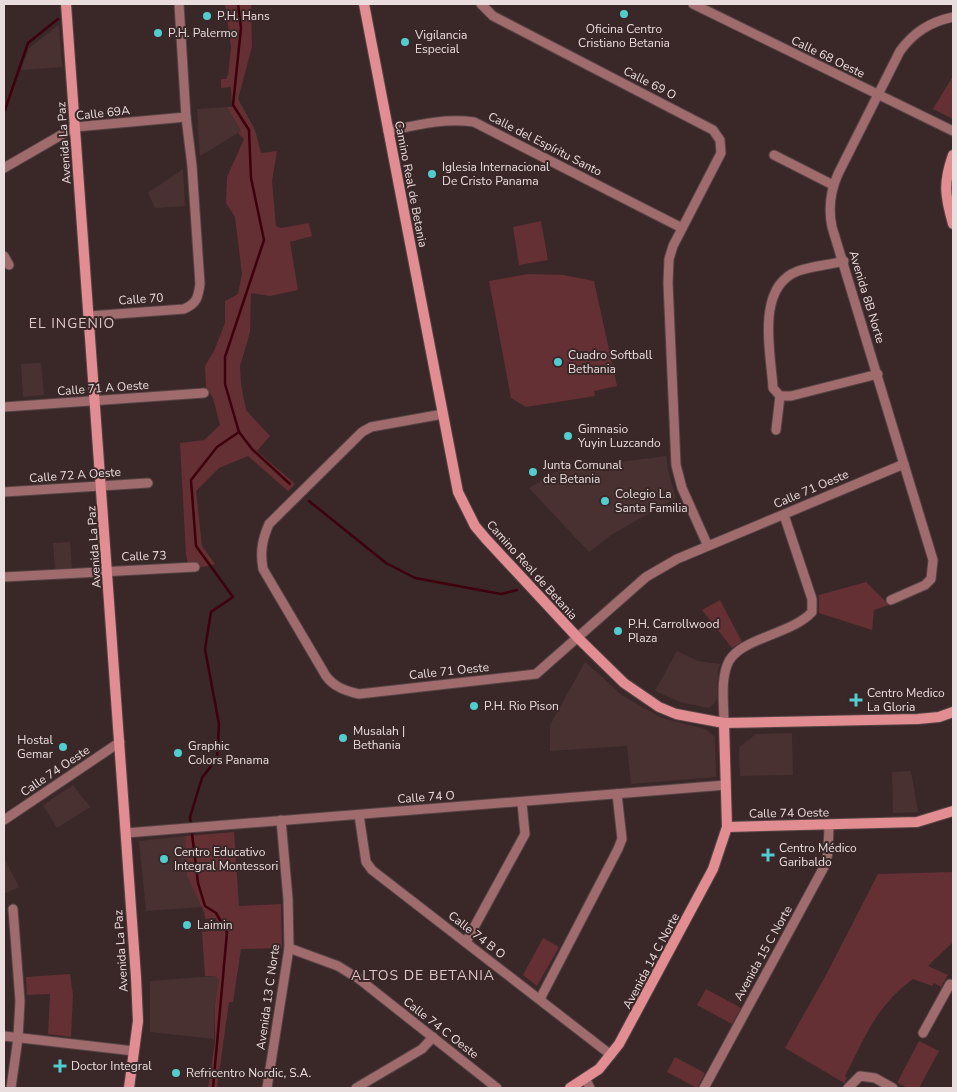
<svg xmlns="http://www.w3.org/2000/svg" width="957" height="1092" font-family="'Nunito Sans',sans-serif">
<rect width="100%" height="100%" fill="#3a2728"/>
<g fill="#493132">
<path d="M 59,25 L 62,67 L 21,70 L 29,48 Z"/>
<path d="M 227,107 L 241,131 L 200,156 L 197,109 Z"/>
<path d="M 183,169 L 185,206 L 155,208 L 148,193 Z"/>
<path d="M 41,363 L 44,395 L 23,397 L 21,364 Z"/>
<path d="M 666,456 L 669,474 L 676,498 L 611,535 L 589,552 L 529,488 L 553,473 L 566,469 Z"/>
<path d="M 70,542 L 72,568 L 55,569 L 53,543 Z"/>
<path d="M 677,651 L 698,661 L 720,664 L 718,670 L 717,698 L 715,703 L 709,708 L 680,702 L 655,691 Z"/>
<path d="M 585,662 L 623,696 L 662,718 L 705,729 L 715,737 L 716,777 L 631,784 L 627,746 L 550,751 L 550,725 Z"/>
<path d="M 792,733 L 793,775 L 740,776 L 739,747 L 756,734 Z"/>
<path d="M 911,771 L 918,812 L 893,813 L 892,772 Z"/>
<path d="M 73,785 L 90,807 L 57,828 L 43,805 Z"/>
<path d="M 185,836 L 187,876 L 202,907 L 146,911 L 139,841 Z"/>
<path d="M 4,858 L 19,887 L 4,894 Z"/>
<path d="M 215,976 L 219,980 L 215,1004 L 214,1039 L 150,1032 L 150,981 Z"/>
</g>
<g fill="#643034">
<path d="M 225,4 L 251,4 L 252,47 L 238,99 L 255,130 L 261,153 L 277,151 L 272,181 L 276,226 L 281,228 L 309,223 L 312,236 L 290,242 L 298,290 L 270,296 L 251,293 L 250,332 L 240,366 L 241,384 L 246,410 L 270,436 L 257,451 L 295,484 L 288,491 L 248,456 L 219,468 L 196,491 L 202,546 L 215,564 L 204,567 L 188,565 L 186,555 L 180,443 L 204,440 L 220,425 L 213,398 L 206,387 L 205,366 L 214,351 L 225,323 L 225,301 L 238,294 L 242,274 L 235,217 L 226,203 L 227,177 L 244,139 L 238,133 L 241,131 L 227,107 L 232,107 L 231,87 L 221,88 L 221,79 L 226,79 L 228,75 L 231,47 Z"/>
<path d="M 953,76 L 953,119 L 933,109 Z"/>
<path d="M 541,221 L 548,260 L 519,265 L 513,227 Z"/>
<path d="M 528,274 L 564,275 L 594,281 L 617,386 L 594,391 L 595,396 L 526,407 L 511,398 L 489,281 Z"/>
<path d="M 866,582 L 889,605 L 874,610 L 872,630 L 819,613 L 819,595 Z"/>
<path d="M 720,600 L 742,642 L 732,648 L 702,610 Z"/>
<path d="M 234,832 L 239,906 L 281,904 L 282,948 L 241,949 L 233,1002 L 229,1002 L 217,1088 L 208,1088 L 215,1042 L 215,1004 L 219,980 L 215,976 L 205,976 L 202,932 L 217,930 L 216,918 L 205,919 L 204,912 L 187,876 L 185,836 Z"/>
<path d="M 953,872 L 953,942 L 928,966 L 948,975 L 941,987 L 934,983 L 932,986 L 913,979 C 876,1006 865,1037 845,1076 L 847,1078 L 844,1083 L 785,1048 L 826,975 L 878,874 Z"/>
<path d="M 543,938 L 559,947 L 537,986 L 523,975 Z"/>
<path d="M 70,974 L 73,995 L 71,1037 L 48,1034 L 50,994 L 27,995 L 26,977 Z"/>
<path d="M 706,989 L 741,1008 L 732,1024 L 697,1005 Z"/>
<path d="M 919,1041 L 939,1051 L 919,1088 L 908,1088 L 897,1083 Z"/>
<path d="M 675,1057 L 705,1073 L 697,1088 L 667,1072 Z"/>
</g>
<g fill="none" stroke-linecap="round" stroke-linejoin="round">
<g stroke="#3d000c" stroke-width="2.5">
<path d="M 5,110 L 28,43 L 58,19"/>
<path d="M 239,432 L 252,449 L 290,484"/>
<path d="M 309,501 L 386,563 L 415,578 L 501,594 L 517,590"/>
<path d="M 213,1088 L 227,932 L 216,913 L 205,906 L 198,883 L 190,817 L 202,778 L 217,758 L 219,724 L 205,649 L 211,612 L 233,597 L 196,546 L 191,480 L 217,447 L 239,432 L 225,384 L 225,357 L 264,240 L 251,178 L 249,130 L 233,105 L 241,28 L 238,4"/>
</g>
<defs>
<g id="street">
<path d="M 481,4 L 493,16 L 713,130 L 720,140 L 721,153 L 673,246 L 669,259 L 668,283 L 676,465 L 682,488 L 707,544"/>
<path d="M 693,4 L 953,131"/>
<path d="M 388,131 C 417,125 444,118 474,122 L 682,228"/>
<path d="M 774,155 L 833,185"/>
<path d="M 4,168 L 75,127 L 186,117"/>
<path d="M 4,256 L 9,265"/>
<path d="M 89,316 L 184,309 C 197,303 198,298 200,284 L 192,166 L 186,117 L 179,4"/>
<path d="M 780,396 L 773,388 C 771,353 755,287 798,271 C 812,266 829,265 844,261"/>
<path d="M 780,396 L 791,396 L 878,374"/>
<path d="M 4,407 L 204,393"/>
<path d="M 443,414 L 371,427 L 362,432 L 269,524 C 262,540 260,552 263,569 L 326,676 C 334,687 346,691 359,694 L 536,674 L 646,577 L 677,559 L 904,464"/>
<path d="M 776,430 L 780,396"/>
<path d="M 4,492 L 148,483"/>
<path d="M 4,577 L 195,567"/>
<path d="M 891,600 L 925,585 L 931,579 L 933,560 L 832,227 C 828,208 830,192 838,174 L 900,51 C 914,32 930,22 953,17"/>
<path d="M 724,723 C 724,704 720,678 729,661 C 742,638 792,634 812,612 L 812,599 L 784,515"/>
<path d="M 359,815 L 366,862 L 372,870 L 611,1055"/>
<path d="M 4,820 L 120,742"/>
<path d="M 126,833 L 726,785"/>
<path d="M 466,942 L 525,834 L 522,803"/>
<path d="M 289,948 L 338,966 L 359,979 L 497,1088"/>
<path d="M 540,999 L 618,849 L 622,839 L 617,794"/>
<path d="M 923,1033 L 950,984 L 953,986"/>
<path d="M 4,1036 L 134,1051"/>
<path d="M 585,1078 L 590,1088"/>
<path d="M 11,1088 L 18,1038 L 20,1001 L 13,909"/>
<path d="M 267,1088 L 289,948 L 288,899 L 281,820"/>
<path d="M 356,1088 L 422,1049 L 433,1037"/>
<path d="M 704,1088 L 824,867 L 828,853 L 829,825"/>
<path d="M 848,1088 L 860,1076 L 875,1078 L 893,1088"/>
</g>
<g id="secondary">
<path d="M 66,4 L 136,977 L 138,1021 L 129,1088"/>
<path d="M 364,4 L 458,492 L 475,526 L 486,539 L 578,638 L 624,683 L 659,707 L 676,714 L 724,723 L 918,719 L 939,717 L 953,712"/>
<path d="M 953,155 C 943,183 945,196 953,224"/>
<path d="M 727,827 L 917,822 L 953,811"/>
<path d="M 570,1088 L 599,1069 L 619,1044 L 713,869 L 727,827 L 724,723"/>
</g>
</defs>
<use href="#street" stroke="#564445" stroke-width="11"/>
<use href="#secondary" stroke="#564445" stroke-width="12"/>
<use href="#street" stroke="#a06b6d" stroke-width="9"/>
<use href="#secondary" stroke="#e18d91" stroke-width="10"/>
</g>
<g fill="#52cdcf" stroke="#3a2728" stroke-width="2">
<circle cx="624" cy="14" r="5"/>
<circle cx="207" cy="16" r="5"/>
<circle cx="158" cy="33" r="5"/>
<circle cx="405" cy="42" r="5"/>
<circle cx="432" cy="174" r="5"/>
<circle cx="558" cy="362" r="5"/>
<circle cx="568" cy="436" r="5"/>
<circle cx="533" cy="472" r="5"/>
<circle cx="605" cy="501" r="5"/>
<circle cx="618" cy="631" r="5"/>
<path d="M853.5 692.5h5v5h5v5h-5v5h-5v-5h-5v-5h5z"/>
<circle cx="474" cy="706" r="5"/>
<circle cx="343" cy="738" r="5"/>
<circle cx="63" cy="747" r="5"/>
<circle cx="178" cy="753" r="5"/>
<path d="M765.5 847.5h5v5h5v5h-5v5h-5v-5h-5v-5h5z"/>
<circle cx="164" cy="859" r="5"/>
<circle cx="187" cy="925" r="5"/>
<path d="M57.5 1058.5h5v5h5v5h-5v5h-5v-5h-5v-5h5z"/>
<circle cx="176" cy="1073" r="5"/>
</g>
<g text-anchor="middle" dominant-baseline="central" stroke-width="4" stroke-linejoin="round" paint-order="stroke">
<g font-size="12" fill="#e9dddd" stroke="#3a2728" text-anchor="start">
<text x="217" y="16">P.H. Hans</text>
<text x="624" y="29" text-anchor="middle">Oficina Centro<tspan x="624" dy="14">Cristiano Betania</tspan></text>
<text x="168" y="33">P.H. Palermo</text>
<text x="415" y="35">Vigilancia<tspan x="415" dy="14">Especial</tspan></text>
<text x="442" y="167">Iglesia Internacional<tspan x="442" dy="14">De Cristo Panama</tspan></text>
<text x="568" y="355">Cuadro Softball<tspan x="568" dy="14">Bethania</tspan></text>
<text x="578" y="429">Gimnasio<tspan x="578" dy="14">Yuyin Luzcando</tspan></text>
<text x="543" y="465">Junta Comunal<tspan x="543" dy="14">de Betania</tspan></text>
<text x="615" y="494">Colegio La<tspan x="615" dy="14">Santa Familia</tspan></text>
<text x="628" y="624">P.H. Carrollwood<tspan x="628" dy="14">Plaza</tspan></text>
<text x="867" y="693">Centro Medico<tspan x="867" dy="14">La Gloria</tspan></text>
<text x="484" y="706">P.H. Rio Pison</text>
<text x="353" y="731">Musalah |<tspan x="353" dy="14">Bethania</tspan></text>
<text x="53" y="740" text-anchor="end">Hostal<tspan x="53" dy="14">Gemar</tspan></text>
<text x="188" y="746">Graphic<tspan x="188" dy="14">Colors Panama</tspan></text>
<text x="779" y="848">Centro Médico<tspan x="779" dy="14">Garibaldo</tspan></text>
<text x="174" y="852">Centro Educativo<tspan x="174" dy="14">Integral Montessori</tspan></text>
<text x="197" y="925">Laimin</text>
<text x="71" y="1066">Doctor Integral</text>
<text x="186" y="1073">Refricentro Nordic, S.A.</text>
</g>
<g font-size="12" fill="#e9dddd" stroke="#3a2728">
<text transform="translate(828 57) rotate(26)">Calle 68 Oeste</text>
<text transform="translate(650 83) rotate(27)">Calle 69 O</text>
<text transform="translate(103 113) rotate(-6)">Calle 69A</text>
<text transform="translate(64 143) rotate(-94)">Avenida La Paz</text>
<text transform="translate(545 144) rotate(27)">Calle del Espíritu Santo</text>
<text transform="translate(411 184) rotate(79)">Camino Real de Betania</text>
<text transform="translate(867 297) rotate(73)">Avenida 8B Norte</text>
<text transform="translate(141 299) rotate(-4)">Calle 70</text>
<text transform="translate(103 388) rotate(-4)">Calle 71 A Oeste</text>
<text transform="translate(75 475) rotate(-4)">Calle 72 A Oeste</text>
<text transform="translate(811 489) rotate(-23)">Calle 71 Oeste</text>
<text transform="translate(94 547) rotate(-94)">Avenida La Paz</text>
<text transform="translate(144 556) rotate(-2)">Calle 73</text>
<text transform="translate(532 570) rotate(48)">Camino Real de Betania</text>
<text transform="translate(449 671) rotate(-6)">Calle 71 Oeste</text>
<text transform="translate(55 771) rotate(-34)">Calle 74 Oeste</text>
<text transform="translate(426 797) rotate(-4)">Calle 74 O</text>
<text transform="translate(789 813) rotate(-1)">Calle 74 Oeste</text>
<text transform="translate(477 935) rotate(38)">Calle 74 B O</text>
<text transform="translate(121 951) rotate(-94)">Avenida La Paz</text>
<text transform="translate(763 953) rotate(-61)">Avenida 15 C Norte</text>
<text transform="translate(651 961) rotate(-62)">Avenida 14 C Norte</text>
<text transform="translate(268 997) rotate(-82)">Avenida 13 C Norte</text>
<text transform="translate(441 1028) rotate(38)">Calle 74 C Oeste</text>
</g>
<g font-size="14" letter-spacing="1" fill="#dfc6c7" stroke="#3a2728">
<text x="72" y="323">EL INGENIO</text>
<text x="423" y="975">ALTOS DE BETANIA</text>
</g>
</g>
<rect width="957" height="1092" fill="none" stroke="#e9dddd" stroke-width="10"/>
</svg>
